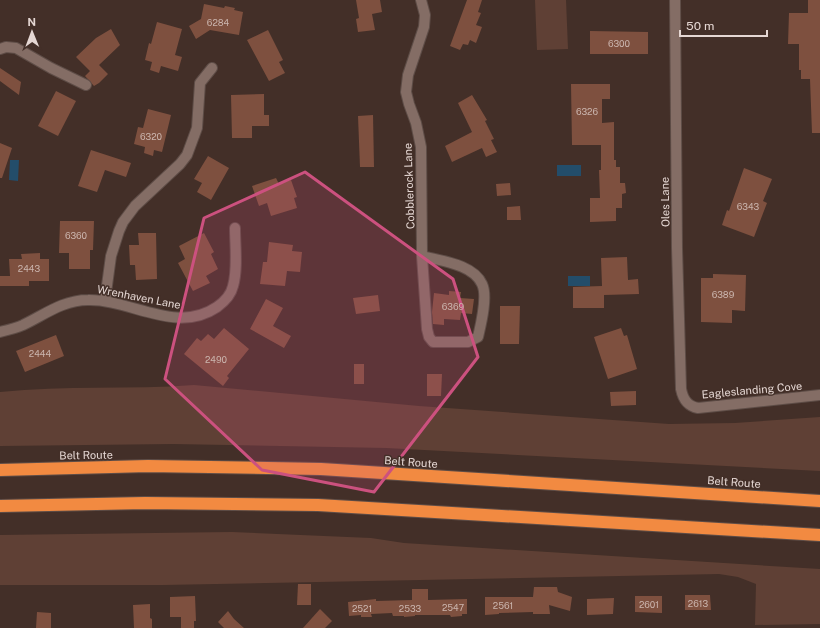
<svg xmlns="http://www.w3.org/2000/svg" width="820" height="628" font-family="'Public Sans',sans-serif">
<rect width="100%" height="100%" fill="#432f28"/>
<g fill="#5f4035">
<path d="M 535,0 L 566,0 L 568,49 L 537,50 Z"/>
<path d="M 194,385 L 419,406 L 669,424 L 735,423 L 820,417 L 820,471 L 386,448 L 173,444 L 0,446 L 0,392 C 65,385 130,390 194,385 Z"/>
<path d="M 232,532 L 371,538 L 404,543 L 820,569 L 820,624 L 755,625 L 756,584 L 738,577 L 719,574 L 163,585 L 0,585 L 0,535 Z"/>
</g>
<g fill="#234d6a">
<path d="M 10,160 L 19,160 L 18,181 L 9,180 Z"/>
<rect x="557" y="165" width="24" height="11"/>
<rect x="568" y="276" width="22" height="10"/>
</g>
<g fill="#7e503f">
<path d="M 356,0 L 380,0 L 382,12 L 372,14 L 375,30 L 358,32 L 356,19 L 359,18 Z"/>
<path d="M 467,0 L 482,0 L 478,12 L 481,13 L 476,25 L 482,27 L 476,43 L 470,40 L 468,45 L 463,44 L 460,50 L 450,46 Z"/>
<path d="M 808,0 L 820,0 L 820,133 L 812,133 L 810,79 L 801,79 L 801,70 L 799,70 L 799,44 L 788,44 L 789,13 L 808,13 Z"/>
<path d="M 204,4 L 224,8 L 225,6 L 235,8 L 234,10 L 243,12 L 239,35 L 210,30 L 196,39 L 189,26 L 201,19 Z"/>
<path d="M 157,22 L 182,29 L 175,55 L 182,57 L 178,71 L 161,66 L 159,73 L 150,70 L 152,62 L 145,60 L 149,43 L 151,44 Z"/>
<path d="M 111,29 L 120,45 L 99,65 L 108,74 L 99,83 L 94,86 L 85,76 L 90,71 L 76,57 L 96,38 Z"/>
<path d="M 268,30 L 283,60 L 279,62 L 285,73 L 269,81 L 247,40 Z"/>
<path d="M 590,31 L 648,32 L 648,54 L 590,54 Z"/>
<path d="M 0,68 L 21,82 L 19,95 L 0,81 Z"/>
<path d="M 571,84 L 610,84 L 610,99 L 602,99 L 602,123 L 614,122 L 614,160 L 616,160 L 616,167 L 620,167 L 620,183 L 625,183 L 626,193 L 622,194 L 622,208 L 616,208 L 616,221 L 590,222 L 590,198 L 600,198 L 599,170 L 601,170 L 601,145 L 572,145 Z"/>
<path d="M 56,91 L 76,101 L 58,136 L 38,126 Z"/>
<path d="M 264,94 L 264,115 L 269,115 L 269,126 L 252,126 L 252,138 L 232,138 L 231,95 Z"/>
<path d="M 472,95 L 487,120 L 485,121 L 494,139 L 491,140 L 497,152 L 486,157 L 482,148 L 452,162 L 445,146 L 472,132 L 458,103 Z"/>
<path d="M 148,109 L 171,115 L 162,152 L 154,150 L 153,156 L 144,153 L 145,147 L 134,144 L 138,127 L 143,128 Z"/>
<path d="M 373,115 L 374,167 L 360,167 L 358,116 Z"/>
<path d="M 0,143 L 12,148 L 2,178 L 0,178 Z"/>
<path d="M 91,150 L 131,163 L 126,177 L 105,170 L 97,192 L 78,186 Z"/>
<path d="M 208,156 L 229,168 L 211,200 L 197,192 L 202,183 L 194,179 Z"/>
<path d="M 744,168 L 772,179 L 763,201 L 767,203 L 754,237 L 722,225 L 727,210 L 729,211 Z"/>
<path d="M 276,178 L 279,184 L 291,180 L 297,197 L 294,198 L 297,208 L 271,216 L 267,203 L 259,206 L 252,186 Z"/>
<path d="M 510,183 L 511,195 L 497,196 L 496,184 Z"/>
<path d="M 520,206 L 521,220 L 507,220 L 507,207 Z"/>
<path d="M 60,221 L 94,221 L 93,250 L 90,250 L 90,269 L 69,269 L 69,253 L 59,253 Z"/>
<path d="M 138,233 L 156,233 L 157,279 L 136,280 L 135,265 L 130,265 L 129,245 L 139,245 Z"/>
<path d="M 204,233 L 214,252 L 211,254 L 218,269 L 206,276 L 210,283 L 193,291 L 178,263 L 185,259 L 179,246 Z"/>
<path d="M 269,242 L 293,245 L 292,251 L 302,252 L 300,272 L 287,271 L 285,286 L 260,284 L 263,262 L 267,262 Z"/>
<path d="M 40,253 L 40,259 L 49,259 L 49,281 L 29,281 L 29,286 L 0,286 L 0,276 L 10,276 L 9,259 L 22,259 L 21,254 Z"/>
<path d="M 627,257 L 628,280 L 638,279 L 639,294 L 604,295 L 604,308 L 573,308 L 573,287 L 602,286 L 601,258 Z"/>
<path d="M 713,274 L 746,275 L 745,311 L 732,310 L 732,323 L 701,322 L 701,278 L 713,278 Z"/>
<path d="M 449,291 L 461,292 L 460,298 L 474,299 L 472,314 L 461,313 L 460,320 L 444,319 L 444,325 L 433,324 L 432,312 L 434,293 L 449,295 Z"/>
<path d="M 378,295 L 380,311 L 356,314 L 353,298 Z"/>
<path d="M 266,299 L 283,308 L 273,326 L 291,336 L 284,348 L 250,329 Z"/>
<path d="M 500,306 L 520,306 L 519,344 L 500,344 Z"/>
<path d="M 224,328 L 249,349 L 227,376 L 229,378 L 223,386 L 184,354 L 197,338 L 201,341 L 208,334 L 214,339 Z"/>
<path d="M 621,328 L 624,336 L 627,335 L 637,369 L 608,379 L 594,337 Z"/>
<path d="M 56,335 L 64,356 L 25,372 L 16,351 Z"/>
<rect x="354" y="364" width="10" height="20"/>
<path d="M 427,374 L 442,374 L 441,396 L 427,396 Z"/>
<path d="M 636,391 L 636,405 L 611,406 L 610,392 Z"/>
<path d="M 298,584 L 311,584 L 311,605 L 297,605 Z"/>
<path d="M 534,587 L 557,587 L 558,592 L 572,597 L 570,611 L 549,605 L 550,614 L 533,614 L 533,612 L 499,613 L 499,614 L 485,615 L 485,597 L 533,597 Z"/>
<path d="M 412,589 L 428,589 L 428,600 L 467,599 L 467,614 L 462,614 L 462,616 L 451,617 L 450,615 L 415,615 L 415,616 L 404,617 L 404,616 L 393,616 L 392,613 L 371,614 L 372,617 L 361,617 L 361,615 L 349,616 L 348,602 L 376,599 L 376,601 L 412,600 Z"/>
<path d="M 685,595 L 710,595 L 711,610 L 685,610 Z"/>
<path d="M 195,596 L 196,621 L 194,621 L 194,628 L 181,628 L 181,617 L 170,617 L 170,597 Z"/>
<path d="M 635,596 L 662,596 L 662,613 L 635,612 Z"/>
<path d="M 614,598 L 613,614 L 587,615 L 587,599 Z"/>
<path d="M 150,604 L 150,618 L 152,619 L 152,628 L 134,628 L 133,605 Z"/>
<path d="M 320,609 L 332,621 L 325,628 L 303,628 Z"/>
<path d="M 228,611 L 234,619 L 244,628 L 224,628 L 218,622 Z"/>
<path d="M 37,612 L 51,613 L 51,628 L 36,628 Z"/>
</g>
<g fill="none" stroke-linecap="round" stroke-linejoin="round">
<defs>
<g id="minor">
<path d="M 421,0 L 425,15 L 424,27 L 408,75 L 406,92 L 409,104 L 416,123 L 421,147 L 422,256 L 427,329 L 429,337 L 433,342 L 468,342 L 478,337 C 481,324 488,296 482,284 C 473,264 441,261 422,256"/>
<path d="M 675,0 L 677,248 L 681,389 C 683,399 687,406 698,408 L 820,395"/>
<path d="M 0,49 L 6,47 L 16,48 L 51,68 L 86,85"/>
<path d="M 105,300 L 111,256 L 119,231 L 123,222 L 135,206 L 180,164 L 187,155 L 197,128 L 200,83 L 212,68"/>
<path d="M 0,332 C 8,330 16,328 23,325 C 44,315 63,300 88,300 C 131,299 176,335 217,307 C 224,302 231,295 233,286 C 238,269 235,245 235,228"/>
</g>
<g id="highway">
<path d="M 0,470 L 148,466 L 321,469 L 820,501"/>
<path d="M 0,506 L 145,503 L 318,505 L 820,535"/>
</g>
</defs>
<use href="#minor" stroke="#5e4d47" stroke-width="12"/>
<use href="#highway" stroke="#5e4d47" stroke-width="14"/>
<use href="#minor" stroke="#846d65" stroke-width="10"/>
<use href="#highway" stroke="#f28a41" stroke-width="12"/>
</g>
<path fill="#cc517f" fill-opacity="0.2" stroke="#cc517f" stroke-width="3" stroke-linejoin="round" d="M 305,172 L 453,279 L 478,357 L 374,492 L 262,470 L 165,379 L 204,218 Z"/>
<g text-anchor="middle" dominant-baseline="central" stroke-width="3" stroke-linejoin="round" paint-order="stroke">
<g font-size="9" fill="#cbb5ae">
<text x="218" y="22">6284</text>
<text x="619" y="43">6300</text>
<text x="587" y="111">6326</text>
<text x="151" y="136">6320</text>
<text x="748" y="206">6343</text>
<text x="76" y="235">6360</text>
<text x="29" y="268">2443</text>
<text x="723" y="294">6389</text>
<text x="453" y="306">6369</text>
<text x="40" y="353">2444</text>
<text x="216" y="359">2490</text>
<text x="698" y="603">2613</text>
<text x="649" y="604">2601</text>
<text x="503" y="605">2561</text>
<text x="453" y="607">2547</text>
<text x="362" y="608">2521</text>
<text x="410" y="608">2533</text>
</g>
<g font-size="11" fill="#e5d7d3" stroke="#432f28">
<text transform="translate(409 186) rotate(-92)">Cobblerock Lane</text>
<text transform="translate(665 202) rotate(-91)">Oles Lane</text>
<text transform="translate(139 297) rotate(11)">Wrenhaven Lane</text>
<text transform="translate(752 390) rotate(-5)">Eagleslanding Cove</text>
<text transform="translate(86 455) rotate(-1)">Belt Route</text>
<text transform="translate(411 462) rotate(4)">Belt Route</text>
<text transform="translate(734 482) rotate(4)">Belt Route</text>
</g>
</g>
<g transform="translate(32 32) rotate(359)" stroke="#432f28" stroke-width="3" paint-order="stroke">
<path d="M0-3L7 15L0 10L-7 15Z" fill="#e5d7d3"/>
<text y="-6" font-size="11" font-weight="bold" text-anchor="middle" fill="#e5d7d3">N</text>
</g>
<path d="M680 30v6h87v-6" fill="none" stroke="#e5d7d3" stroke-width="2"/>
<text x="686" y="30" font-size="12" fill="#e5d7d3" stroke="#432f28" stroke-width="3" paint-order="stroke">50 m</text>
</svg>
